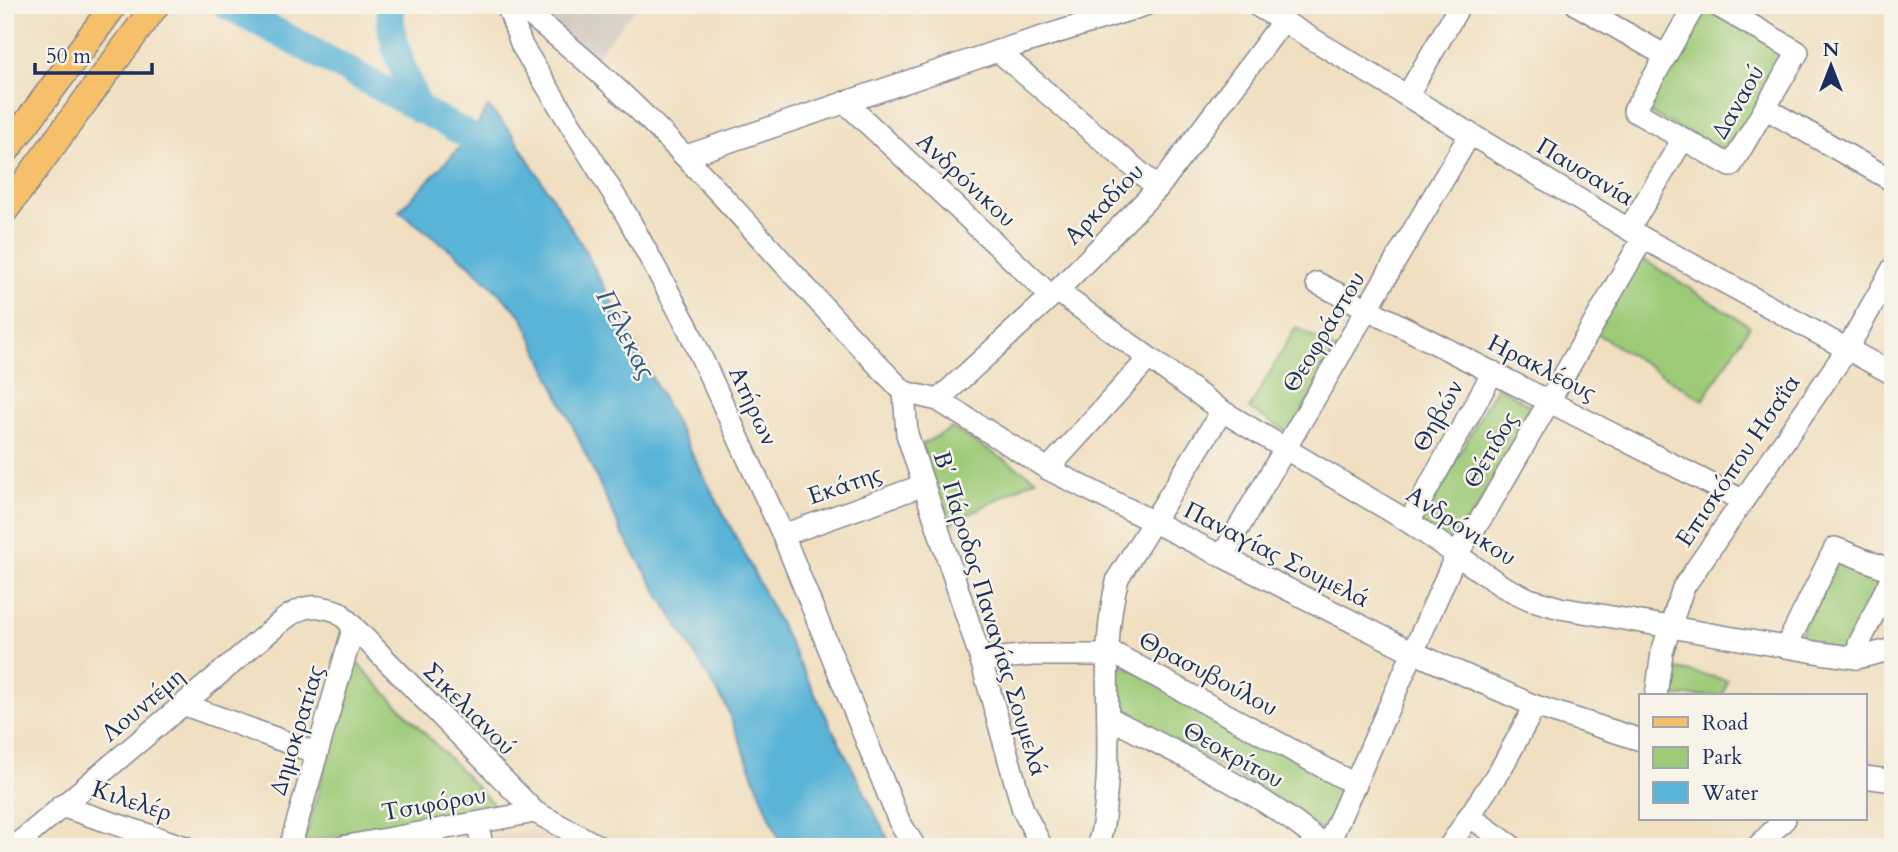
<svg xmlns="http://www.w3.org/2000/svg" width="1898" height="852" font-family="Cardo,serif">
<rect width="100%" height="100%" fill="#f7f3e8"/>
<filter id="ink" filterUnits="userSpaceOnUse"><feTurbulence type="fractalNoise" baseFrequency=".0143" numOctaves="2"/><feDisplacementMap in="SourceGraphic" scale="14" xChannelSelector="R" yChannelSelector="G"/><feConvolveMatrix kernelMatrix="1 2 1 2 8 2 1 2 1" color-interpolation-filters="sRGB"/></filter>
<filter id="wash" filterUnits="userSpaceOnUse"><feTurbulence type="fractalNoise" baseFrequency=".00686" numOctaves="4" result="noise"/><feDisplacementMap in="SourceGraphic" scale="28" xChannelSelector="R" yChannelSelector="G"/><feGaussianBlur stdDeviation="1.57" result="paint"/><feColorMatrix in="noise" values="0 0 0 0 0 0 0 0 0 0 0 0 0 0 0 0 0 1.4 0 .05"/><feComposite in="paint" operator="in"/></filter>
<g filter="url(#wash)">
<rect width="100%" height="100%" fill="#f0dfc0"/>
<path fill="#e6d0b7" d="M 533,830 L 569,847 L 488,847 L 486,838 Z"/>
<path fill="#ccc2b9" d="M 534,5 L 638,5 L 594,59 Z"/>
<g fill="#9dca77" stroke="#5c7c6a" stroke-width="2">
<path d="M 1709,8 L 1785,51 L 1788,60 L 1732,156 L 1644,110 L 1702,11 Z"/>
<path d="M 1641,258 L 1750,326 L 1703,400 L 1594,332 Z"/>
<path d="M 1296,327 L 1337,350 L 1290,433 L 1249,409 Z"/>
<path d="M 1497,386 L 1537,410 L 1455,544 L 1419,526 Z"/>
<path d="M 952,428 L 1036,479 L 946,526 L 921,445 Z"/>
<path d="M 1840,557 L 1888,576 L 1851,654 L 1795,644 Z"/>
<path d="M 1119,661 L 1346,786 L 1326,834 L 1287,804 L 1117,709 Z"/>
<path d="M 354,662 L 358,664 L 497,808 L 304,842 Z"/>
<path d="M 1673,668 L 1727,680 L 1723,696 L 1667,696 Z"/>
</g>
<path fill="#5ab4d7" stroke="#3a729a" stroke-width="2" d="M 488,107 L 511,132 L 582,245 L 739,543 L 892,847 L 782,847 L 726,706 L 622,533 L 522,316 L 469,264 L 399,211 L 469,138 Z"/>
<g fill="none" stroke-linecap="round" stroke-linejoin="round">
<g stroke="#5ab4d7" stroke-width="28">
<path d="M 227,5 L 492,148 L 499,155"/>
<path d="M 390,5 C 389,42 406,76 419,110"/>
</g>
</g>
</g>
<g filter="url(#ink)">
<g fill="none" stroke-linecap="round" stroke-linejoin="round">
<defs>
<g id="minor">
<path d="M 507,5 L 522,46 L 626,214 L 686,324 L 783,535 L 899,821 L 915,847"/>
<path d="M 517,5 C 664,114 776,263 904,392"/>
<path d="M 1256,5 L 1643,238 L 1893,374"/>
<path d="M 1577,5 L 1666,56"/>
<path d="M 1695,5 L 1634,111 L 1731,166 L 1798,52 L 1716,5"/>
<path d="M 998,51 L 1158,188"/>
<path d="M 1407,96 L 1460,5"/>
<path d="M 845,102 L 1051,296"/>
<path d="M 1765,108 L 1893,181"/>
<path d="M 686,156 L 998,51 L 1145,5"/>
<path d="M 1629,229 L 1683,139"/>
<path d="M 1317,283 L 1742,500"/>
<path d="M 1057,291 L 1222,411 L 1409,522 L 1502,586 L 1529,599 L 1560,608 L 1821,653 L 1857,658 L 1893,649"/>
<path d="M 904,392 L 938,400 L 1048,469 L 1415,653 L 1535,706 L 1641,740"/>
<path d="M 904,392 L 907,434 L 981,660 L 1023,810 L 1042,847"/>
<path d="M 938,400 L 1057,291 L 1158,188 L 1283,21"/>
<path d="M 1048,469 L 1149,358"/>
<path d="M 1409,522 L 1493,372"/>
<path d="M 783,535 L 924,485"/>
<path d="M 1222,556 L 1470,134"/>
<path d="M 1786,647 L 1835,548 L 1893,571"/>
<path d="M 1857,658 L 1859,644 L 1893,574"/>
<path d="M 981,660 L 1033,655 L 1117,655 L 1356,785"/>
<path d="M 1656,696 L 1662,652 L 1683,588 L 1846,351 L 1893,268"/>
<path d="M 185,705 L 316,753"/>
<path d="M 1108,717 C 1183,757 1261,791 1326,847"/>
<path d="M 1865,777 L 1893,781"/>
<path d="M 61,806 L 185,847"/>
<path d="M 1469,816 L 1513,847"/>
<path d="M 478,823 L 482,847"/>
<path d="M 14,847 L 282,621 C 302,605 315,603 339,612 L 535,812 L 600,847"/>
<path d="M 290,847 L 353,629"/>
<path d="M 342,847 L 535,812"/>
<path d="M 1097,847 C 1105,826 1105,805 1107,783 C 1111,715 1100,644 1118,578 L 1222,411"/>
<path d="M 1327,847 L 1456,555 L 1486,511 L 1643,238"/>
<path d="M 1449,847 L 1503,765 L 1535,706"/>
<path d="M 1757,847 L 1785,819"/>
</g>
<g id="major">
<path d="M 5,152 L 114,5"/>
<path d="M 5,210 L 156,5"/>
</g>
</defs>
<use href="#minor" stroke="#86878f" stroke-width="24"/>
<use href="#major" stroke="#86878f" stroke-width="29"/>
<use href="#minor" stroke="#fff" stroke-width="21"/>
<use href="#major" stroke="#f6c06b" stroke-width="26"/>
</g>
</g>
<g text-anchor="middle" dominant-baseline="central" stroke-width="5" stroke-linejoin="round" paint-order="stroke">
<g font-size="24" fill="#1b2f5e" stroke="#f7f3e8">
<text transform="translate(1738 102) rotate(-60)">Δαναού</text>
<text transform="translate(1585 172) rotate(31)">Παυσανία</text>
<text transform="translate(966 180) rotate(43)">Ανδρόνικου</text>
<text transform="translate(1104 204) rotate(-46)">Αρκαδίου</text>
<text transform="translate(1324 332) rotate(-59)">Θεοφράστου</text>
<text transform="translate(1542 368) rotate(27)">Ηρακλέους</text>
<text transform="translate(753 406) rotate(65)">Ατήρων</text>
<text transform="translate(1438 416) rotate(-61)">Θηβών</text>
<text transform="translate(1491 450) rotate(-60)">Θέτιδος</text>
<text transform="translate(1738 461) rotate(-56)">Επισκόπου Ησαΐα</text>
<text transform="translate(845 485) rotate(-19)">Εκάτης</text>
<text transform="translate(1461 526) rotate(33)">Ανδρόνικου</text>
<text transform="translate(1277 555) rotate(27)">Παναγίας Σουμελά</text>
<text transform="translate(990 614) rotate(73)">Β΄ Πάροδος Παναγίας Σουμελά</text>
<text transform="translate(1208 674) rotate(28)">Θρασυβούλου</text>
<text transform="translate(143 705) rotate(-40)">Λουντέμη</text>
<text transform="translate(469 709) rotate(45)">Σικελιανού</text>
<text transform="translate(297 730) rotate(-73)">Δημοκρατίας</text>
<text transform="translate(1233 755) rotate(29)">Θεοκρίτου</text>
<text transform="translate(132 801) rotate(18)">Κιλελέρ</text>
<text transform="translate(434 804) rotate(-10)">Τσιφόρου</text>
</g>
<g font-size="26" font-style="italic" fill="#2e5782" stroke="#f7f3e8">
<text transform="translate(626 334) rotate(62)">Πέλεκας</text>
</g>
</g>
<rect width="1898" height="852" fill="none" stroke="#f7f3e8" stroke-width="28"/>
<rect x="1639" y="694" width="228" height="126" fill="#f7f3e8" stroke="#9fa5b1" stroke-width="2"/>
<rect x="1653" y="717" width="35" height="10" fill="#f6c06b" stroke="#9fa5b1" stroke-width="2"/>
<text x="1702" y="730" font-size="21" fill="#1b2f5e">Road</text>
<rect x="1653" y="747" width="35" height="21" fill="#9dca77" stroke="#9fa5b1" stroke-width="2"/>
<text x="1702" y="764" font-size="21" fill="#1b2f5e">Park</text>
<rect x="1653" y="782" width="35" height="21" fill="#5ab4d7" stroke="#9fa5b1" stroke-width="2"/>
<text x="1702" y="800" font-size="21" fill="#1b2f5e">Water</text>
<g transform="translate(1831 66)" stroke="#f7f3e8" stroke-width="5" paint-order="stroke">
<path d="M0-5L12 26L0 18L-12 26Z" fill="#1b2f5e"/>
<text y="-10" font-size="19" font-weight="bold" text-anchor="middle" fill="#1b2f5e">N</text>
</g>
<path d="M35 63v10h117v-10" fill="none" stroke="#1b2f5e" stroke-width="3.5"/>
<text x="46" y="63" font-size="21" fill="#1b2f5e" stroke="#f7f3e8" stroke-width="5" paint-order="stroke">50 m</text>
</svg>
